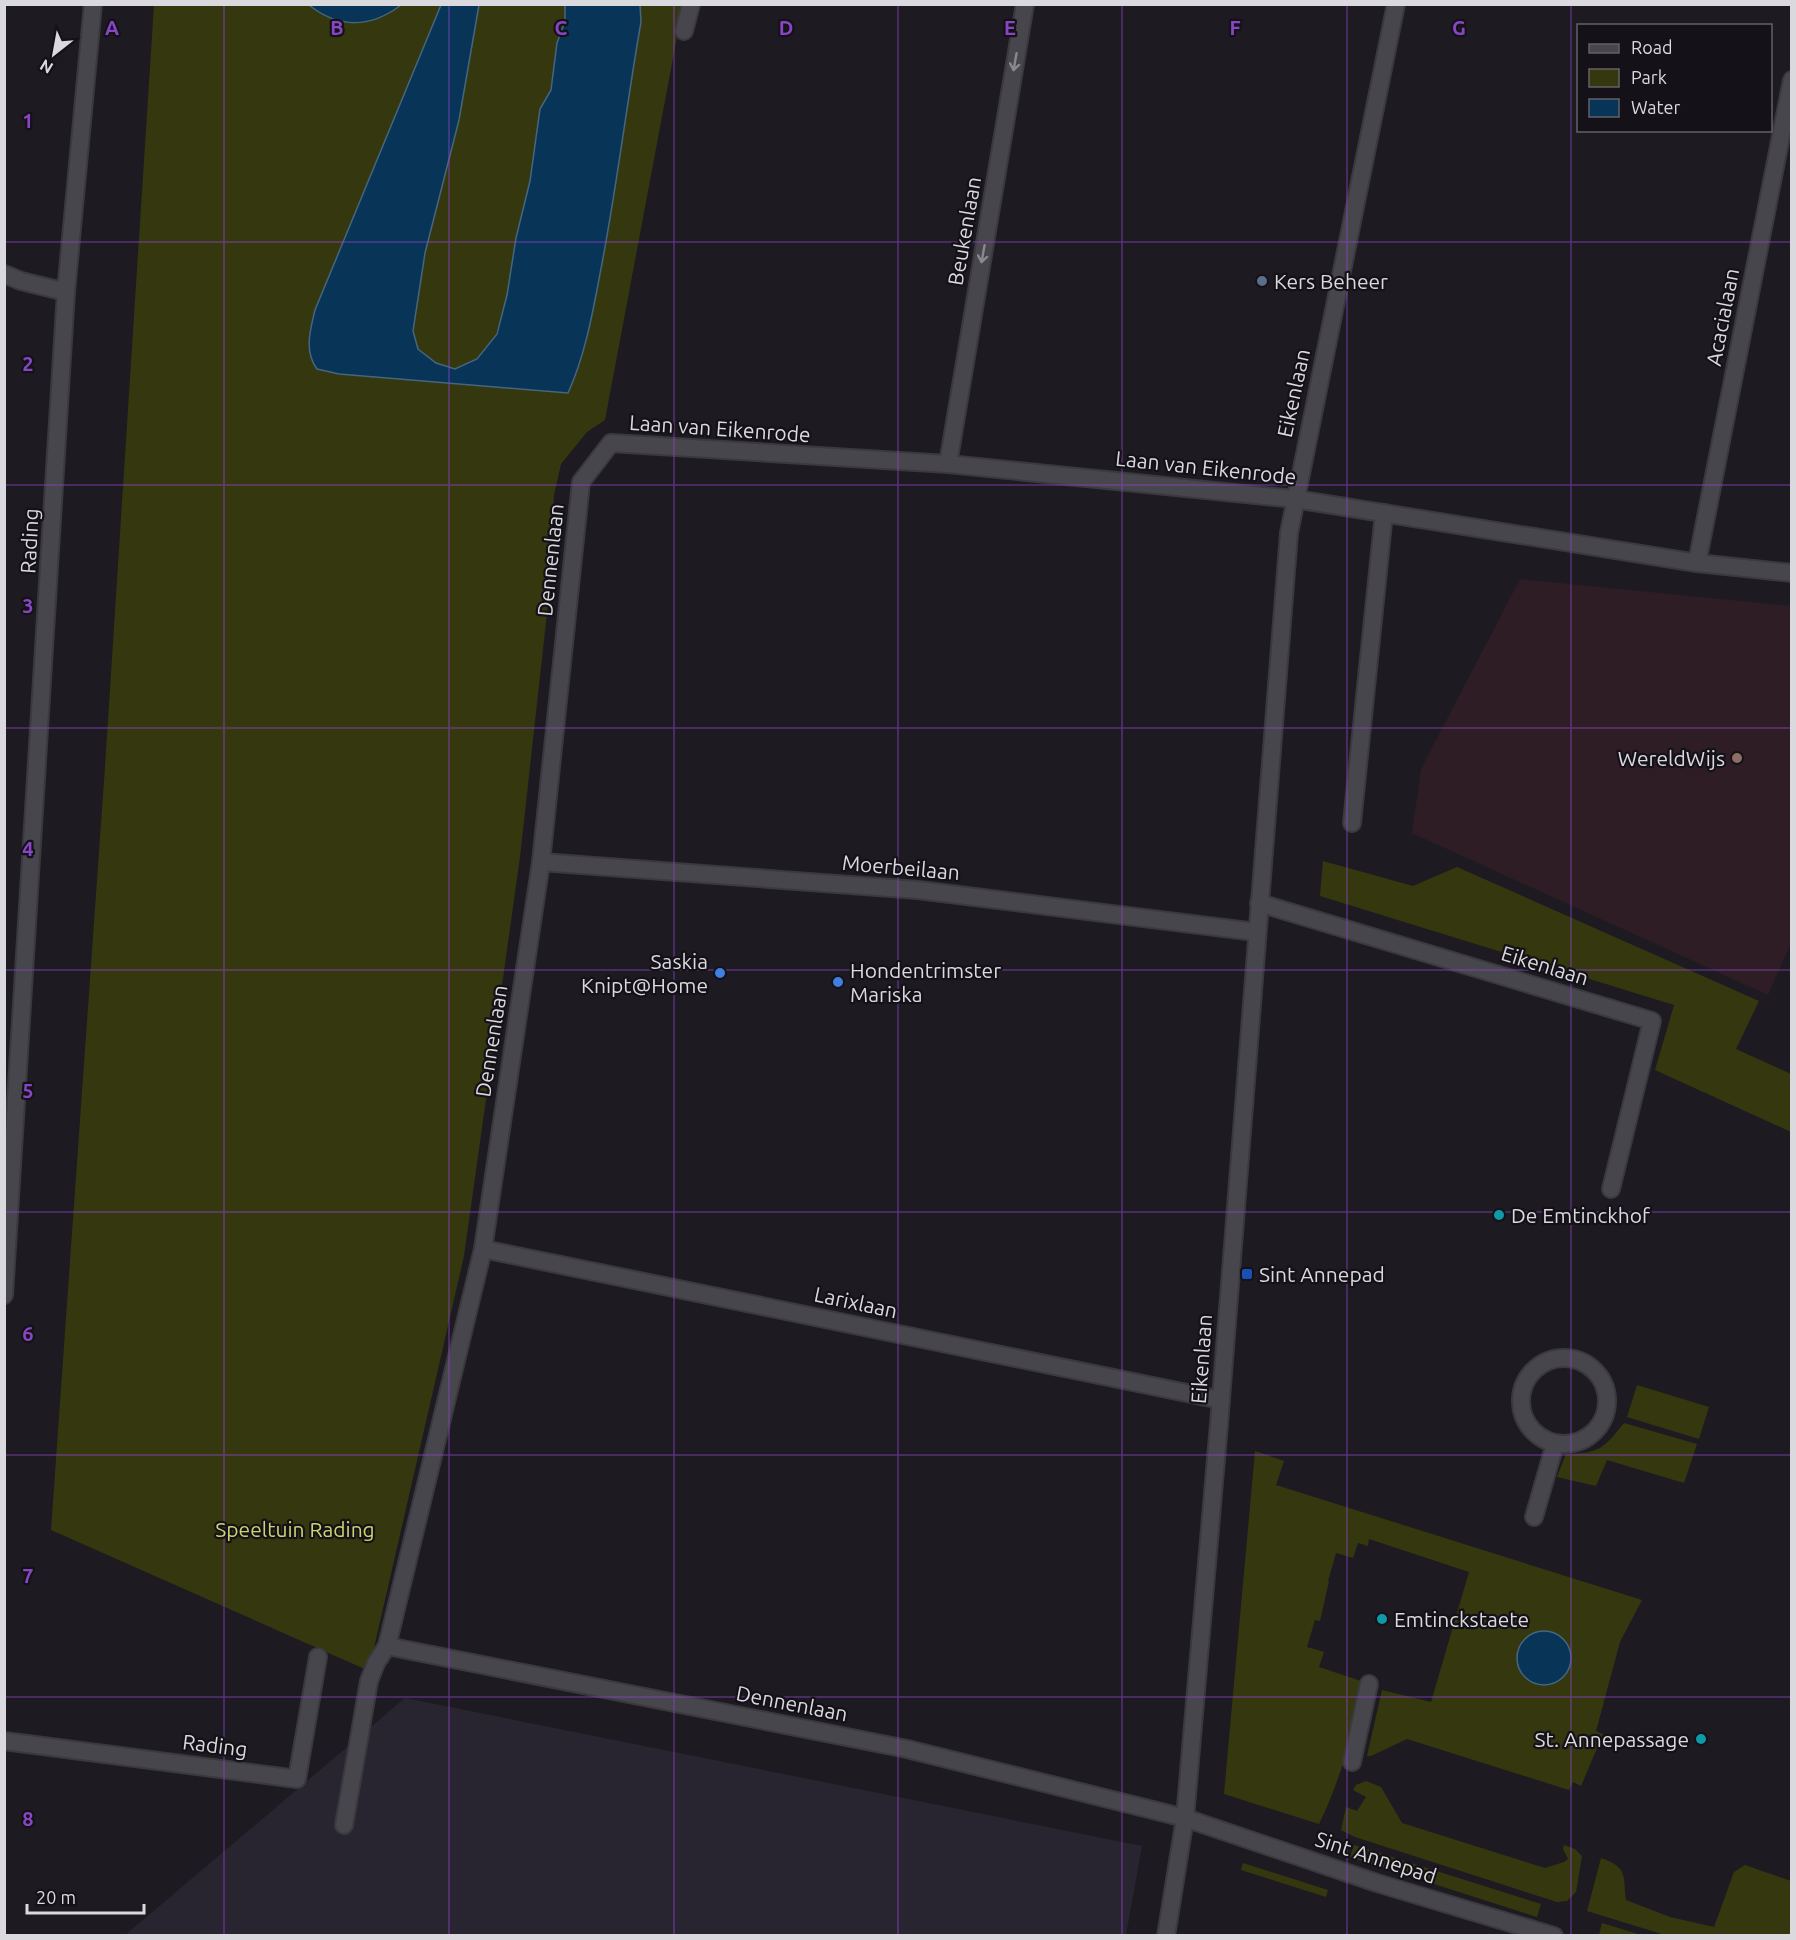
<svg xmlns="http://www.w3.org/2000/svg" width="1796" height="1940" font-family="Ubuntu,sans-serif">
<rect width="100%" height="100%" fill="#1d1b21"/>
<path fill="#292530" d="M 405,1698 L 1142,1846 L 1126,1935 L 124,1936 Z"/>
<path fill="#2f1d25" d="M 1520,579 L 1791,606 L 1791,943 L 1768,995 L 1412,833 L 1421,769 Z"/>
<g fill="#35380e">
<path d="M 154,5 L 309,5 L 320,13 L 336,20 L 354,23 L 388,14 L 401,5 L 441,5 L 315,310 L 339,374 L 568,393 C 585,358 592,317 599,279 C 616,194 626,107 641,22 L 640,5 L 683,5 L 605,420 L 587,432 L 561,464 L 554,495 L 547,613 L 520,857 L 464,1256 L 373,1652 L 367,1670 L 51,1530 L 105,767 Z"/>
<path d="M 479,5 L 565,5 L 565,21 L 557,43 L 551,90 L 540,109 L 530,181 L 516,238 L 507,295 L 496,334 L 477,359 L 455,369 L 436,363 L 418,348 L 413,331 L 425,253 L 459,120 Z"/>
<path d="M 1323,861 L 1413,886 L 1457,867 L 1759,1001 L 1736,1049 L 1791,1074 L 1791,1132 L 1655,1070 L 1674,1005 L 1320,896 Z"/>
<path d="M 1637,1385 L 1709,1407 L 1699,1439 L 1627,1417 Z"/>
<path d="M 1624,1423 L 1697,1444 L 1684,1483 L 1607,1460 L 1596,1486 L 1557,1477 L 1566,1454 C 1600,1453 1603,1449 1624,1423 Z"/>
<path d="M 1255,1451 L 1284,1461 L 1276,1485 L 1642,1600 L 1620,1642 L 1596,1731 L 1603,1734 L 1581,1786 L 1573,1782 L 1569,1790 L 1407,1739 L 1371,1756 L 1367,1756 L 1382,1690 L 1431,1702 L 1469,1572 L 1369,1539 L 1368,1546 L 1358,1543 L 1353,1558 L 1336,1553 L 1328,1581 L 1329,1581 L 1320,1621 L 1315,1620 L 1307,1647 L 1324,1652 L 1319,1667 L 1364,1682 C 1353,1732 1341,1779 1319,1824 L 1224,1794 Z"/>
<path d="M 1366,1781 L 1381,1787 L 1402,1823 L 1545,1868 L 1564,1862 L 1568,1859 L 1563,1849 L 1564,1845 L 1575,1849 L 1582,1856 L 1576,1892 L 1567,1901 L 1557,1902 L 1355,1837 L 1341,1830 L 1346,1807 L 1357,1811 L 1366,1797 L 1353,1790 L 1356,1785 Z"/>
<path d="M 1354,1845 L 1541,1904 L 1537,1917 L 1350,1857 Z"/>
<path d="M 1601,1858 C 1628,1867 1623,1876 1626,1900 L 1670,1917 L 1714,1927 L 1734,1872 L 1745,1865 L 1791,1881 L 1791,1935 L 1665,1935 L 1587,1911 Z"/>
<path d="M 1243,1863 L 1328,1890 L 1326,1897 L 1241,1870 Z"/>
<path d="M 1602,1923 L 1641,1935 L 1599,1935 Z"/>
</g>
<g fill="#073457" stroke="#46667f" stroke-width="1.5">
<path d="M 309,5 L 401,5 C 371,28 339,29 309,5 Z"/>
<path d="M 441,5 L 479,5 L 459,120 L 425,253 L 413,331 L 418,349 L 436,363 L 455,369 L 477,359 L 497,334 L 507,295 L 516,238 L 530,181 L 540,109 L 551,90 L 557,43 L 565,21 L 565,5 L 640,5 L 641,22 C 626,107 616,194 599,279 C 592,317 584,358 568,393 L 339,374 L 317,369 C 304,351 310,331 315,310 Z"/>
<circle cx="1544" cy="1658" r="27"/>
</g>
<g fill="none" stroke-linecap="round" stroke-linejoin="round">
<defs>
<g id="service">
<path d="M 684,31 L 691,4"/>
<path d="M 1352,823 L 1384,513"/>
<path d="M 1259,903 L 1652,1021 L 1611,1189"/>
<circle cx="1564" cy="1401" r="43"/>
<path d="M 1534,1517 L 1555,1444"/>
<path d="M 4,1741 L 297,1779 L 318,1657"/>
<path d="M 1352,1762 L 1369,1684"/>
</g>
<g id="minor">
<path d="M 4,274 L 21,281 L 66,292"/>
<path d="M 948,464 L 1025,4"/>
<path d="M 1697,563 L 1792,80"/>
<path d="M 541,862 L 918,890 L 1256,932"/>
<path d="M 483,1249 L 1221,1400"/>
<path d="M 344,1825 L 369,1681 L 376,1663 L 387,1646"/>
<path d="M 1166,1936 L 1185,1818 L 1219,1424 L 1289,533 L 1396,4"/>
<path d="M 1554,1936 L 1377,1883 L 1185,1818 L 907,1749 L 387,1646 L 483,1249 L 541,862 L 581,482 L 611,443 L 948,464 L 1295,499 L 1697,563 L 1792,573"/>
</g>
<path id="secondary" d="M 4,1295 L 66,292 L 93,4"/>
</defs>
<use href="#service" stroke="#3a393d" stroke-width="20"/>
<use href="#minor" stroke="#3a393d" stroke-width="20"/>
<use href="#secondary" stroke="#3a393d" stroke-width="20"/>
<use href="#service" stroke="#48464d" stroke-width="16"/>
<use href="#minor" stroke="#48464d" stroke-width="16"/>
<use href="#secondary" stroke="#48464d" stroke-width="16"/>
</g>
<defs><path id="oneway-shaft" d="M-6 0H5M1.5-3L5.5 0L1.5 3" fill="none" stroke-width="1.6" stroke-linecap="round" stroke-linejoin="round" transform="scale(1.5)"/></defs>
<g stroke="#8a888e">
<use href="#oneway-shaft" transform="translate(1015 62) rotate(100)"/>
<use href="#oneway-shaft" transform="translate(983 254) rotate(100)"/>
</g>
<path fill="none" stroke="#8946c4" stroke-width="1.5" stroke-opacity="0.55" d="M 224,4 L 224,1936M 449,4 L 449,1936M 674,4 L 674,1936M 898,4 L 898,1936M 1122,4 L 1122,1936M 1347,4 L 1347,1936M 1571,4 L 1571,1936M 4,242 L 1792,242M 4,485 L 1792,485M 4,728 L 1792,728M 4,970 L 1792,970M 4,1212 L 1792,1212M 4,1455 L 1792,1455M 4,1697 L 1792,1697"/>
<circle fill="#5c6f8a" stroke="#141218" stroke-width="2" cx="1262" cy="281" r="6"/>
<circle fill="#8d6e63" stroke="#141218" stroke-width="2" cx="1737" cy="758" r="6"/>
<g fill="#3f7fe0" stroke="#141218" stroke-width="2">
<circle cx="720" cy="973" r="6"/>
<circle cx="838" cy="982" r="6"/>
</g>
<g fill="#0f9aa8" stroke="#141218" stroke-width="2">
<circle cx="1499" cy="1215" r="6"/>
<circle cx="1382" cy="1619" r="6"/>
<circle cx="1701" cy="1739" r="6"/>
</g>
<rect fill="#1a4fb4" stroke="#141218" stroke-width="2" x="1241" y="1268" width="12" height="12" rx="3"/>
<g text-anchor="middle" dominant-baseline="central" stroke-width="4.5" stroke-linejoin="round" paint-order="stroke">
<g font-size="21" fill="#dad9dd" stroke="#141218">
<text transform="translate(964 231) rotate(-80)">Beukenlaan</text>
<text transform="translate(1722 317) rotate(-79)">Acacialaan</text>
<text transform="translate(1293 393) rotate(-78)">Eikenlaan</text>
<text transform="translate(720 428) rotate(4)">Laan van Eikenrode</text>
<text transform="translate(1206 467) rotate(6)">Laan van Eikenrode</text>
<text transform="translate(29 541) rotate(-87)">Rading</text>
<text transform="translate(550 560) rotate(-84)">Dennenlaan</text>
<text transform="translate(901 867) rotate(5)">Moerbeilaan</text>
<text transform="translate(1545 965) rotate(17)">Eikenlaan</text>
<text transform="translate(491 1041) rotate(-81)">Dennenlaan</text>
<text transform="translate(856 1302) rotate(12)">Larixlaan</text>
<text transform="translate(1201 1359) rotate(-86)">Eikenlaan</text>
<text transform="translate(792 1703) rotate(11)">Dennenlaan</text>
<text transform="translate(215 1745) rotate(7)">Rading</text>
<text transform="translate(1376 1857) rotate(18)">Sint Annepad</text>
</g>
<g font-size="21" fill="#dad9dd" stroke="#141218" text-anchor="start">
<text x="1274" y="281">Kers Beheer</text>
<text x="1725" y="758" text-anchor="end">WereldWijs</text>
<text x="708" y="961" text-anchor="end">Saskia<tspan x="708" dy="24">Knipt@Home</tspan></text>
<text x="850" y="970">Hondentrimster<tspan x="850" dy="24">Mariska</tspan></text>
<text x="1511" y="1215">De Emtinckhof</text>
<text x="1259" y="1274">Sint Annepad</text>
<text x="1394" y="1619">Emtinckstaete</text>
<text x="1689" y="1739" text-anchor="end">St. Annepassage</text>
</g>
<g font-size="21" fill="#ccd46e" stroke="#141218">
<text x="295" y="1529">Speeltuin Rading</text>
</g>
</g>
<g font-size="20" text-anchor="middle" font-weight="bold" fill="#8946c4" stroke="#141218" stroke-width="4.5" stroke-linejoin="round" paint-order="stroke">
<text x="112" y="35">A</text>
<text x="337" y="35">B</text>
<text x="561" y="35">C</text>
<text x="786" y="35">D</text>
<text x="1010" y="35">E</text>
<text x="1235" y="35">F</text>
<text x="1459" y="35">G</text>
<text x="28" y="128">1</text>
<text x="28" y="371">2</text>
<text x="28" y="613">3</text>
<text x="28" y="856">4</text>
<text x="28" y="1098">5</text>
<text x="28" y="1341">6</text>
<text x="28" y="1583">7</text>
<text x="28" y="1826">8</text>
</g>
<rect width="1796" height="1940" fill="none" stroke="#dad9dd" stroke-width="12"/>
<rect x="1577" y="24" width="195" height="108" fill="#141218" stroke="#636267" stroke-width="1.5"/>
<rect x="1589" y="44" width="30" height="9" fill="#48464d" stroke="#636267" stroke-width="1.5"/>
<text x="1631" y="54" font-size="18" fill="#dad9dd">Road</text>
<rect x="1589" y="69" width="30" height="18" fill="#35380e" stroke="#636267" stroke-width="1.5"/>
<text x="1631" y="84" font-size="18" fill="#dad9dd">Park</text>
<rect x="1589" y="99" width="30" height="18" fill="#073457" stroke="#636267" stroke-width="1.5"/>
<text x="1631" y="114" font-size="18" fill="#dad9dd">Water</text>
<g transform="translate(54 54) rotate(211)" stroke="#141218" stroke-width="4.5" paint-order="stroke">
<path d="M0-4.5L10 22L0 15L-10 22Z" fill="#dad9dd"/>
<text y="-9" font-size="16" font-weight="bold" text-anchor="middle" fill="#dad9dd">N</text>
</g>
<path d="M27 1904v9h117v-9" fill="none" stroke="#dad9dd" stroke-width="3"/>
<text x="36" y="1904" font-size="18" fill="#dad9dd" stroke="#141218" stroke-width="4.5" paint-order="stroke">20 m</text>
</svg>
